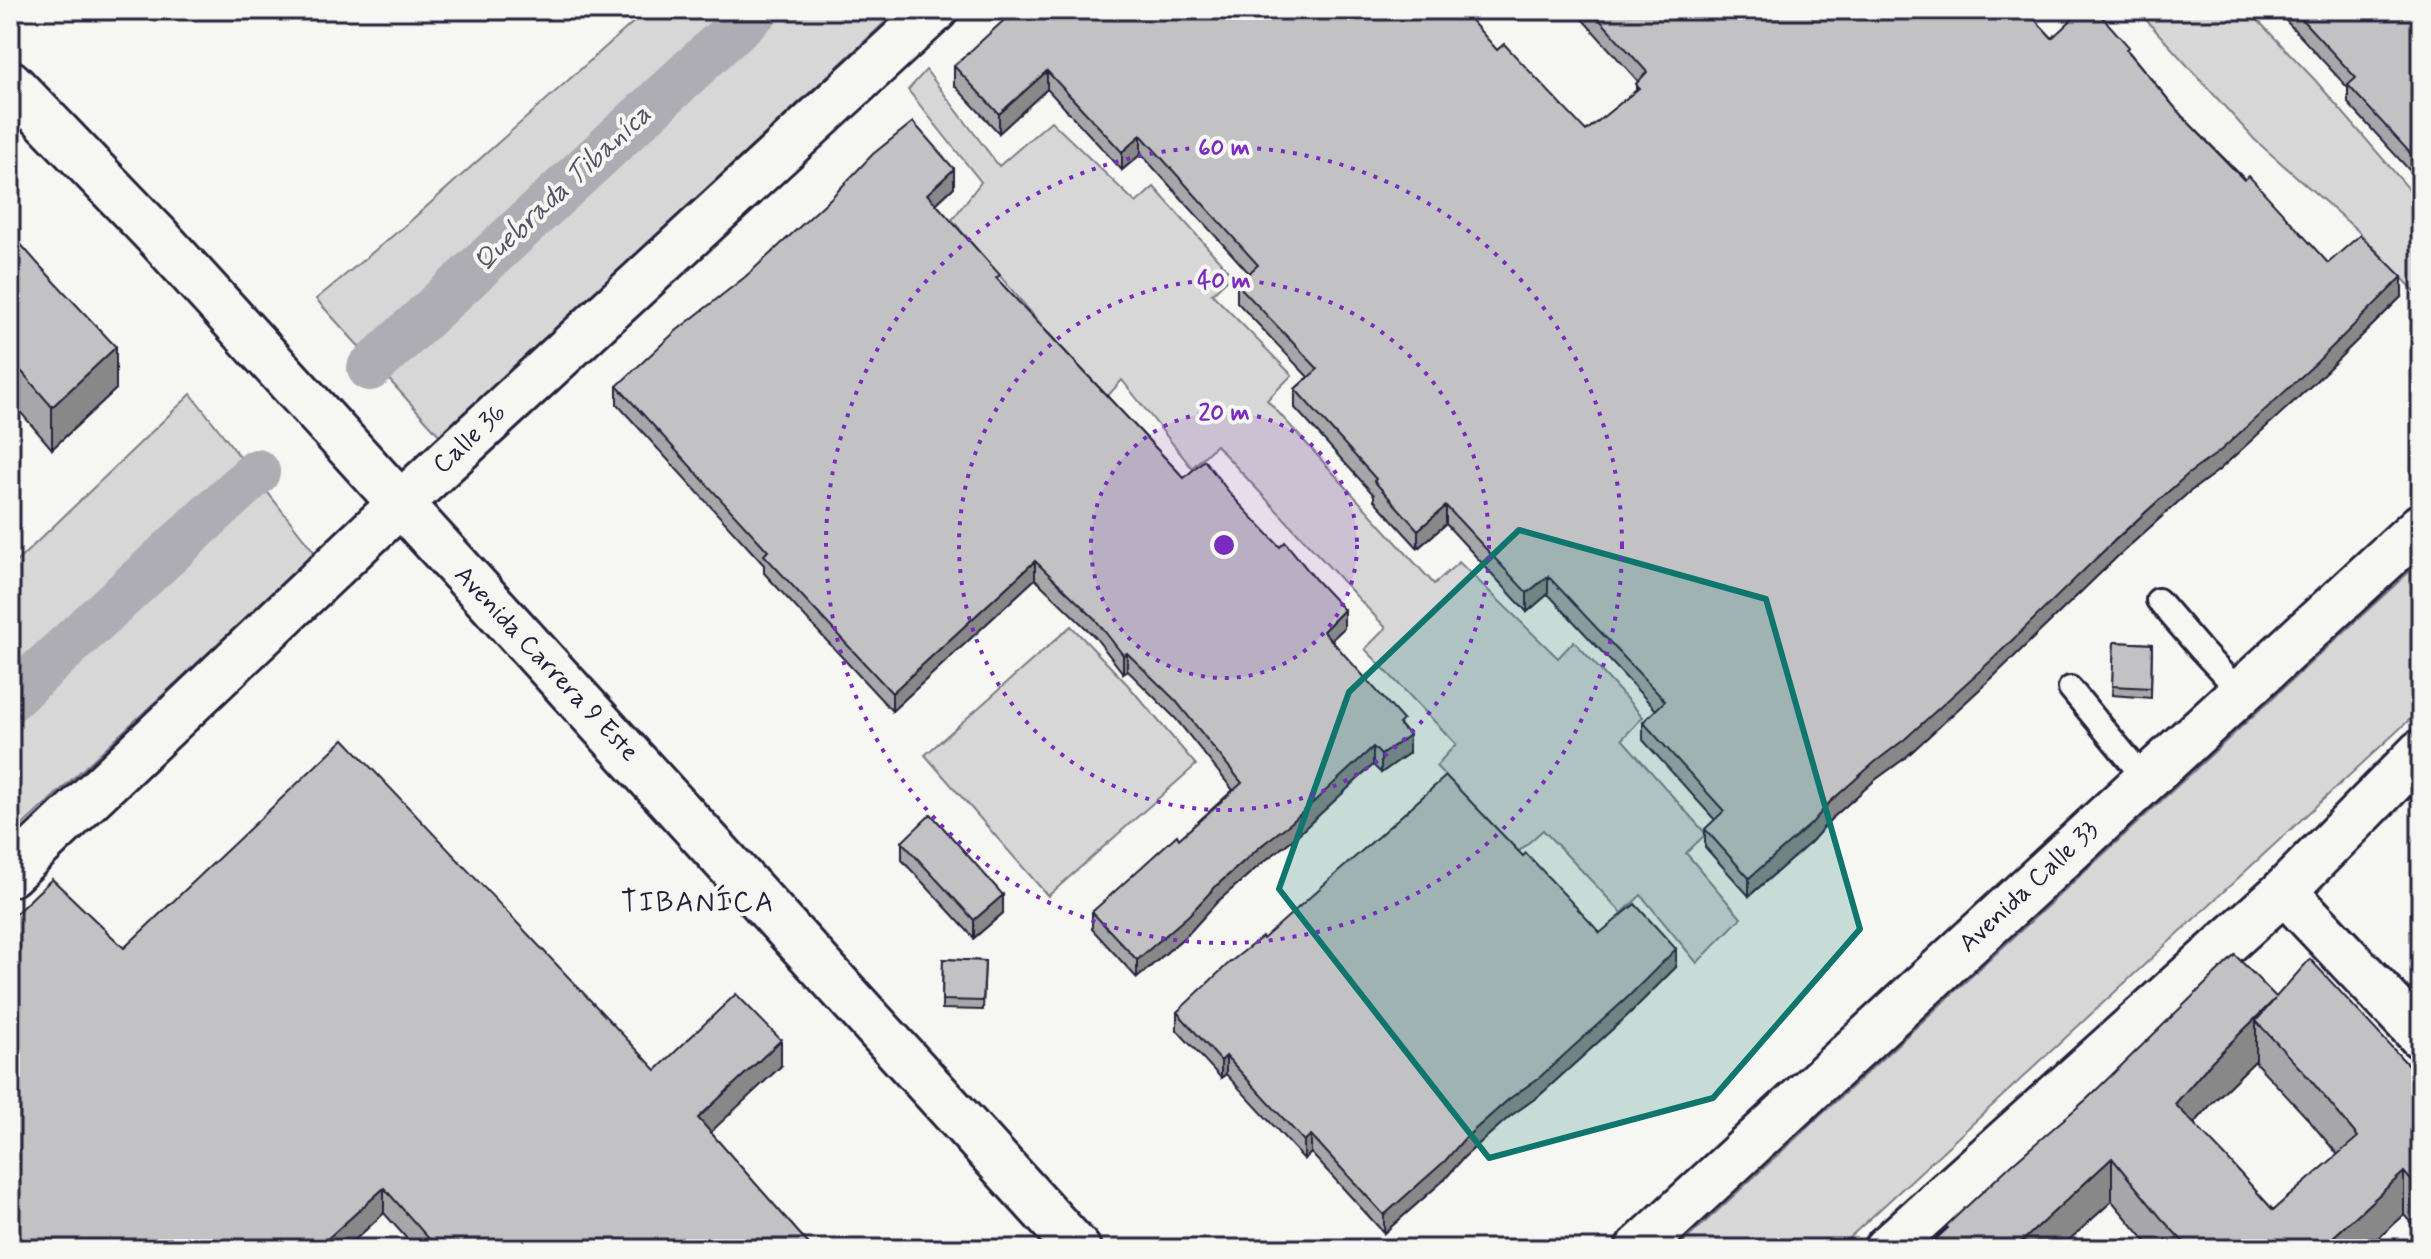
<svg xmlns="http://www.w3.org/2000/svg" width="2431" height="1259" font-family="Mynerve,sans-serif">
<rect width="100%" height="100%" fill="#f6f6f2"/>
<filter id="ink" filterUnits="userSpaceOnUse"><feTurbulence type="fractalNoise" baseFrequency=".0125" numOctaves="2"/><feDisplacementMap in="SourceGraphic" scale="16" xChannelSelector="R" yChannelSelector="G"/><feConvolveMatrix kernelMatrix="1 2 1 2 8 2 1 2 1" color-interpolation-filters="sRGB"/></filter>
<g filter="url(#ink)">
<g fill="#d7d7d7" stroke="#7c7c89" stroke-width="2">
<path d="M 647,10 L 898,10 L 441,437 L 316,299 L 407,224 Z"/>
<path d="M 2137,10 L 2248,10 L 2315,80 L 2421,203 L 2421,298 L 2357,230 L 2255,140 Z"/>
<path d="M 926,70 L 999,166 L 1051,121 L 1136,203 L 1154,187 L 1232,275 L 1212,294 L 1292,375 L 1267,400 L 1434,584 L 1459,562 L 1558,658 L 1574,641 L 1643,717 L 1622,739 L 1706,834 L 1686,853 L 1741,918 L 1697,963 L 1641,895 L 1622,913 L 1543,830 L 1517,853 L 1436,766 L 1456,744 L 1365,649 L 1386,628 L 1216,445 L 1192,468 L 1122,380 L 1105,399 L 952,220 L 981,182 L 908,90 Z"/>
<path d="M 191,394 L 315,553 L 10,837 L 10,568 Z"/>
<path d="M 2421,561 L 2421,709 L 1837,1249 L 1676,1249 Z"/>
<path d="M 1071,626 L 1127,684 L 1196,765 L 1048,896 L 925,755 Z"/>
</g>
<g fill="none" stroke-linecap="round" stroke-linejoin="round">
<g stroke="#adadb3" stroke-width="46">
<path d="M 370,368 L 756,10"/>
<path d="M 10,699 L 257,472"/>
</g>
<defs>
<g id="service">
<path d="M 10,126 L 31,104"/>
<path d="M 2158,600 L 2201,650 L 2240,692"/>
<path d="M 2070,688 L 2145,779"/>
</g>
<g id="minor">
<path d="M 10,874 L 399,505 L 935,10"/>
<path d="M 2284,891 L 2421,1036"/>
</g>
<g id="tertiary">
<path d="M 1638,1249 L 2421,526"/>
<path d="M 1886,1249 L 2284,891 L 2421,752"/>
</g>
<path id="primary" d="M 10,83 L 158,237 L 1078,1249"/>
</defs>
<use href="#service" stroke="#22223b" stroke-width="28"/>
<use href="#minor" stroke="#22223b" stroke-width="50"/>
<use href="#tertiary" stroke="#22223b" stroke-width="50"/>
<use href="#primary" stroke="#22223b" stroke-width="50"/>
<use href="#service" stroke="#f6f6f2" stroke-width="22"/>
<use href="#minor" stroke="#f6f6f2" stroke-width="44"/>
<use href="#tertiary" stroke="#f6f6f2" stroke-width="44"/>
<use href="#primary" stroke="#f6f6f2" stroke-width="44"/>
</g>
<g fill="#a7a7a9" stroke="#22223b" stroke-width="2" fill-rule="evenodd">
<path d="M 1574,10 L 2026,10 L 2052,38 L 2129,52 L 2181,115 L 2328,263 L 2402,296 L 2315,382 L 2219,470 L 2188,493 L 2118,556 L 1994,676 L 1905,758 L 1875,780 L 1830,820 L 1811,842 L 1749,896 L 1705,847 L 1705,829 L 1715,820 L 1643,740 L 1643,722 L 1656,710 L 1548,594 L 1527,612 L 1446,524 L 1418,548 L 1374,500 L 1374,495 L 1295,408 L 1295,389 L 1308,377 L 1237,302 L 1237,284 L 1249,273 L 1141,154 L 1122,170 L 1047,89 L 999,133 L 954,85 L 954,66 L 1497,50 L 1586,131 L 1636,91 L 1636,84 L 1638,81 Z"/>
<path d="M 2276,10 L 2421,10 L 2421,183 L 2348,103 L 2348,88 Z"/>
<path d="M 954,187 L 936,204 L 1000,282 L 1184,478 L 1233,497 L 1344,628 L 1331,640 L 1403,728 L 1409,753 L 1381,773 L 1373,765 L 1292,840 L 1262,863 L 1217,902 L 1189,933 L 1137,978 L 1092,929 L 1092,912 L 1179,839 L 1233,790 L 1176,719 L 1127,670 L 1123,673 L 1095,637 L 1035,579 L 892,711 L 764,573 L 764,565 L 617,404 L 617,386 Z"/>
<path d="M 10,232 L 116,389 L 52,449 L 10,400 Z"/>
<path d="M 2114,642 L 2152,644 L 2151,698 L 2112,695 Z"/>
<path d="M 902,842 L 1003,913 L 974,938 L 902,860 Z"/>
<path d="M 1523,856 L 1600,933 L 1676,967 L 1628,1015 L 1540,1095 L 1509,1117 L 1464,1157 L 1445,1179 L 1384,1233 L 1311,1153 L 1304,1159 L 1226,1074 L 1221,1078 L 1177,1030 L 1177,1012 L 1263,939 Z"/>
<path d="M 124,948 L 656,1070 L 781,1066 L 710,1132 L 813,1249 L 416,1249 L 384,1213 L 345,1249 L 10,1249 Z"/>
<path d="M 943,959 L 985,961 L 983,1010 L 942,1009 Z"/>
<path d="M 2276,997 L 2421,1079 L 2421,1234 L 2404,1215 L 2366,1249 L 2152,1249 L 2112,1201 L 2059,1249 L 1925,1249 L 1946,1229 L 1946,1226 ZM 2256,1060 L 2256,1063 L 2308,1119 L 2338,1155 L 2273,1210 L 2194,1124 L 2212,1103 Z"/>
</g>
<g fill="#888889" stroke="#22223b" stroke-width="2">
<path d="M 1047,71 L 1047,89 L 999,133 L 999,114 Z"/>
<path d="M 1141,135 L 1141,154 L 1122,170 L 1122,152 Z"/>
<path d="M 954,169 L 954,187 L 927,212 L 927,194 Z"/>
<path d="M 2402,277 L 2402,296 L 2315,382 L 2219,470 L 2188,493 L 2118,556 L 1994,676 L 1905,758 L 1875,780 L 1830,820 L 1811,842 L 1749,896 L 1749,878 L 1830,802 Z"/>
<path d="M 116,347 L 116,389 L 52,449 L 52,407 Z"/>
<path d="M 1446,506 L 1446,524 L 1418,548 L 1418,530 Z"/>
<path d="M 1035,561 L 1035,579 L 892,711 L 892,693 Z"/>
<path d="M 1548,576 L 1548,594 L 1527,612 L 1527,593 Z"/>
<path d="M 1344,610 L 1344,628 L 1323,648 L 1323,631 Z"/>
<path d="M 1127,653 L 1127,670 L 1123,673 L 1123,655 Z"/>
<path d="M 1409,735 L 1409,753 L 1381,773 L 1381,755 Z"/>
<path d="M 1373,747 L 1373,765 L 1292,840 L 1262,863 L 1217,902 L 1189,933 L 1137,978 L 1137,960 L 1217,885 Z"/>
<path d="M 1003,895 L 1003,913 L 974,938 L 974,920 Z"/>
<path d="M 1676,949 L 1676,967 L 1628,1015 L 1540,1095 L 1509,1117 L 1464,1157 L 1445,1179 L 1384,1233 L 1384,1215 L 1464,1139 Z"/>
<path d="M 2275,999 L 2256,1021 L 2256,1060 L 2212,1103 L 2175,1146 L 2175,1104 L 2212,1061 Z"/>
<path d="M 781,1040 L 781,1066 L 698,1144 L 698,1118 Z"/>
<path d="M 1226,1056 L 1226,1074 L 1221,1078 L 1221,1061 Z"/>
<path d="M 1311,1135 L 1311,1153 L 1304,1159 L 1304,1141 Z"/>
<path d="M 2112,1158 L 2112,1201 L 2059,1249 L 2018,1249 L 2018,1245 Z"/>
<path d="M 2404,1172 L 2404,1215 L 2366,1249 L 2320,1249 Z"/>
<path d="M 384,1188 L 384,1213 L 345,1249 L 316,1249 Z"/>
</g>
<g fill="#c2c2c4" stroke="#22223b" stroke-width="2" fill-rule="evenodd">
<path d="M 1015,10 L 1462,10 L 1497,50 L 1504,44 L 1586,131 L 1639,88 L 1636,84 L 1647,72 L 1591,10 L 2026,10 L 2052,38 L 2082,10 L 2096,10 L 2129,47 L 2126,49 L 2181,115 L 2244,180 L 2249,176 L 2328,263 L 2360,235 L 2402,277 L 2315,364 L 2219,452 L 2188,474 L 2118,537 L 1994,658 L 1905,739 L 1875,762 L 1830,802 L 1811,824 L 1749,878 L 1705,829 L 1724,811 L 1643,722 L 1665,701 L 1548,576 L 1527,593 L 1446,506 L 1418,530 L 1374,481 L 1376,479 L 1295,389 L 1318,369 L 1237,284 L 1258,265 L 1141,135 L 1122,152 L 1047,71 L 999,114 L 954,66 Z"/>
<path d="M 2293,10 L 2421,10 L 2421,165 L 2348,85 L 2356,78 Z"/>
<path d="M 913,122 L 954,169 L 927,194 L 1000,275 L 996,278 L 1184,478 L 1204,460 L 1233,497 L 1280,547 L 1285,542 L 1315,579 L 1344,610 L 1323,631 L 1403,720 L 1399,724 L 1409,735 L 1381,755 L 1373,747 L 1292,822 L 1262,845 L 1217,885 L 1189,915 L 1137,960 L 1092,912 L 1177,835 L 1179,839 L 1242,783 L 1176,701 L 1127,653 L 1123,655 L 1095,619 L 1035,561 L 892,693 L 764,555 L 768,551 L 617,386 L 676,331 L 745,277 L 831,198 L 873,154 Z"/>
<path d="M 10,232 L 39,265 L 116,347 L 52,407 L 10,358 Z"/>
<path d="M 2114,642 L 2152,644 L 2151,688 L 2112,686 Z"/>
<path d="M 344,739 L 656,1070 L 736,994 L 781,1040 L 698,1118 L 813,1249 L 438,1249 L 384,1188 L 316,1249 L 10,1249 L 10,919 L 52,879 L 124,948 Z"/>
<path d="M 1446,776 L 1523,856 L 1526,853 L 1600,933 L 1635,904 L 1676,949 L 1628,997 L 1540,1077 L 1509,1099 L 1464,1139 L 1445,1161 L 1384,1215 L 1311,1135 L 1304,1141 L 1226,1056 L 1221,1061 L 1177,1012 L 1229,963 L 1262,937 L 1263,939 Z"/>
<path d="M 931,814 L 1003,895 L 974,920 L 902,842 Z"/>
<path d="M 2235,955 L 2276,997 L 2310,959 L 2421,1079 L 2421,1085 L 2417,1089 L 2421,1092 L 2421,1192 L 2404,1172 L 2320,1249 L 2190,1249 L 2161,1218 L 2112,1158 L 2018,1245 L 2022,1249 L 1925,1249 L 1948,1228 L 1946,1226 L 2012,1164 L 2087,1099 ZM 2275,999 L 2256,1021 L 2308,1077 L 2358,1137 L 2273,1210 L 2225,1156 L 2175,1104 L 2212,1061 Z"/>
<path d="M 943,959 L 985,961 L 983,1001 L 942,1000 Z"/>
</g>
</g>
<path fill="#0f766e" fill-opacity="0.2" stroke="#0f766e" stroke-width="6" stroke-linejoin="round" d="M 1519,530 L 1766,599 L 1860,929 L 1713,1098 L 1489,1158 L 1279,889 L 1349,692 Z"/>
<circle cx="1224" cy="545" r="133" fill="#7b2cbf" fill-opacity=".12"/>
<g fill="none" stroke="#7b2cbf" stroke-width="4" stroke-dasharray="4 8">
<circle cx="1224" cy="545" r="133"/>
<circle cx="1224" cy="545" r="265"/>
<circle cx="1224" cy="545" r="398"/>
</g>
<g text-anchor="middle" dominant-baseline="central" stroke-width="8" stroke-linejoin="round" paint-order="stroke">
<g font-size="26" fill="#22223b" stroke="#f6f6f2">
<text transform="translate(470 439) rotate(-43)">Calle 36</text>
<text transform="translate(546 664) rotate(47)">Avenida Carrera 9 Este</text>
<text transform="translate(2029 887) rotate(-43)">Avenida Calle 33</text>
</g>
<g font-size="28" font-style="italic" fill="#535365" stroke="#f6f6f2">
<text transform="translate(563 189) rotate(-43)">Quebrada Tibaníca</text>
</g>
<g font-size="28" letter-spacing="2" fill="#22223b" stroke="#f6f6f2">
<text x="698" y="903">TIBANÍCA</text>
</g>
</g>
<circle cx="1224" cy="545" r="12" fill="#7b2cbf" stroke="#f6f6f2" stroke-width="4"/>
<g font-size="24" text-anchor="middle" font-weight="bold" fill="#7b2cbf" stroke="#f6f6f2" stroke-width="8" stroke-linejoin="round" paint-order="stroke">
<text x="1224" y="155">60 m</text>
<text x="1224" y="288">40 m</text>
<text x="1224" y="420">20 m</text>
</g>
<rect width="2431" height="1259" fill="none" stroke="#f6f6f2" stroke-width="40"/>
<rect x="20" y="20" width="2391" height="1219" fill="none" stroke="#22223b" stroke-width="3" filter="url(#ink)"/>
</svg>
